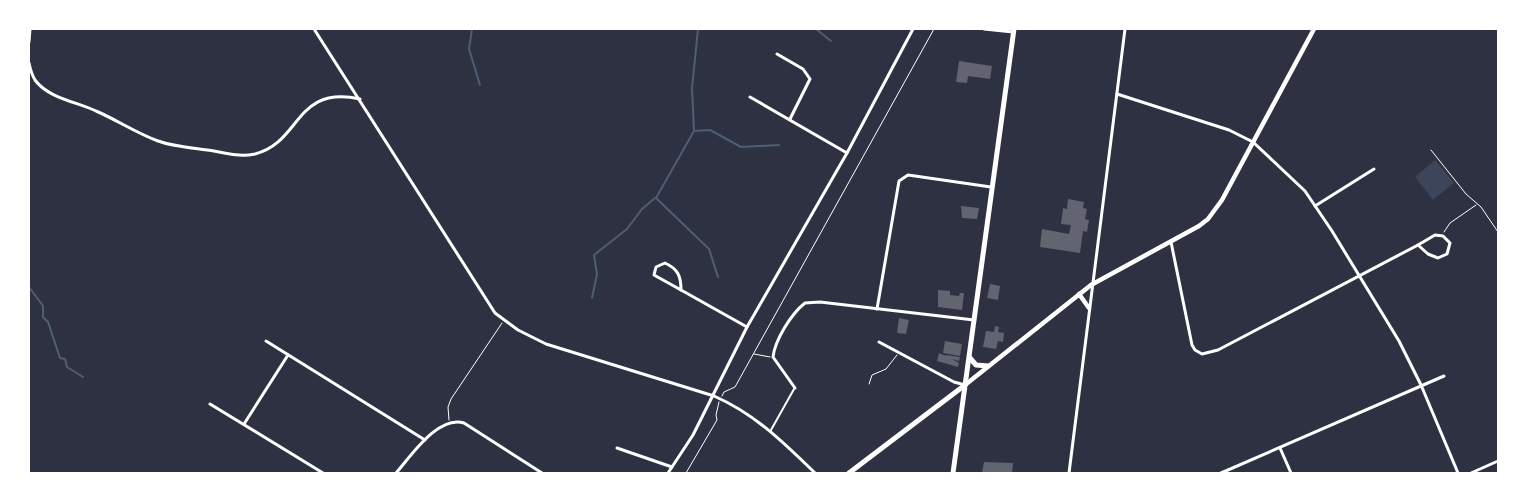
<svg xmlns="http://www.w3.org/2000/svg" width="1527" height="502" font-family="Jost,sans-serif">
<rect width="100%" height="100%" fill="#2d3142"/>
<path fill="#3c4559" d="M 1435,160 L 1454,183 L 1433,200 L 1415,177 Z"/>
<g fill="none" stroke-linecap="round" stroke-linejoin="round">
<g stroke="#4f5d75" stroke-width="2">
<path d="M 472,29 L 469,49 L 480,85"/>
<path d="M 698,29 L 692,88 L 694,131 L 656,198 L 709,249 L 718,277"/>
<path d="M 816,29 L 831,41"/>
<path d="M 694,131 L 710,130 L 741,147 L 779,145"/>
<path d="M 29,287 L 43,306 L 43,317 L 48,322 L 60,358 L 65,359 L 67,367 L 83,377"/>
<path d="M 592,298 L 597,274 L 594,255 L 627,229 L 642,209 L 655,198"/>
</g>
</g>
<g fill="#626471">
<path d="M 959,61 L 992,66 L 990,79 L 968,76 L 967,83 L 956,82 Z"/>
<path d="M 1068,199 L 1084,202 L 1083,208 L 1087,209 L 1085,219 L 1089,220 L 1087,232 L 1083,231 L 1080,253 L 1040,247 L 1042,229 L 1069,234 L 1071,225 L 1061,224 L 1063,208 L 1067,209 Z"/>
<path d="M 961,206 L 979,208 L 977,219 L 962,218 Z"/>
<path d="M 990,284 L 1000,286 L 998,300 L 987,298 Z"/>
<path d="M 938,290 L 950,291 L 950,295 L 959,296 L 960,293 L 964,293 L 962,310 L 938,307 Z"/>
<path d="M 899,318 L 909,320 L 906,334 L 897,333 Z"/>
<path d="M 995,326 L 999,327 L 998,332 L 1004,333 L 1003,342 L 998,341 L 996,349 L 983,347 L 986,331 L 994,332 Z"/>
<path d="M 945,341 L 962,344 L 960,356 L 943,353 Z"/>
<path d="M 939,353 L 946,356 L 946,355 L 960,357 L 959,361 L 952,359 L 959,363 L 958,367 L 937,361 Z"/>
<path d="M 984,462 L 1013,463 L 1012,473 L 982,473 Z"/>
</g>
<g fill="none" stroke-linecap="round" stroke-linejoin="round">
<g stroke="#fff" stroke-width="1">
<path d="M 1431,150 L 1466,194 L 1481,207 L 1498,232"/>
<path d="M 1444,232 L 1450,223 L 1476,205"/>
<path d="M 754,354 L 770,357"/>
<path d="M 869,384 L 872,375 L 886,369 L 897,355"/>
<path d="M 722,396 L 724,392 L 735,387 L 934,29"/>
<path d="M 449,420 L 448,407 L 451,399 L 502,323"/>
<path d="M 686,473 L 717,420 L 716,415 L 719,402"/>
</g>
<path stroke="#fff" stroke-width="2" d="M 771,430 L 794,389"/>
<g stroke="#fff" stroke-width="3">
<path d="M 314,29 L 495,313 L 518,330 L 546,344 L 714,396 C 755,414 783,442 815,473"/>
<path d="M 984,29 L 1013,32"/>
<path d="M 29,42 L 30,29"/>
<path d="M 777,54 L 803,69 L 810,79 L 790,119"/>
<path d="M 29,63 C 30,68 32,75 35,80 C 48,98 77,102 96,111 C 117,120 136,133 158,141 C 175,147 195,148 214,151 C 228,154 241,157 255,154 C 302,142 294,85 360,99"/>
<path d="M 1117,94 L 1229,130 L 1253,142 L 1305,191 L 1332,231 L 1399,341 L 1421,385 L 1458,473"/>
<path d="M 750,97 L 847,153"/>
<path d="M 1315,206 L 1374,169"/>
<path d="M 1435,235 L 1443,236 L 1450,243 L 1447,254 L 1438,258 L 1428,254 L 1418,245 Z"/>
<path d="M 1171,242 L 1192,345 L 1195,350 L 1202,354 L 1218,350 L 1418,245"/>
<path d="M 665,263 C 678,269 681,276 681,290 L 654,275 L 656,267 Z"/>
<path d="M 681,290 L 747,327"/>
<path d="M 877,309 L 899,181 L 908,175 L 991,187"/>
<path d="M 266,341 L 425,440"/>
<path d="M 879,342 L 954,382 L 965,385"/>
<path d="M 795,388 L 773,357 C 775,340 791,314 805,303 L 820,302 L 974,320"/>
<path d="M 210,404 L 323,473"/>
<path d="M 244,424 L 288,355"/>
<path d="M 617,448 L 672,467"/>
<path d="M 1280,448 L 1291,473"/>
<path d="M 396,473 C 411,456 438,415 464,423 L 542,473"/>
<path d="M 668,473 L 693,435 L 747,327 L 847,153 L 913,29"/>
<path d="M 1069,473 L 1125,29"/>
<path d="M 1221,473 L 1444,376"/>
<path d="M 1471,473 L 1498,461"/>
</g>
<g stroke="#fff" stroke-width="4.5">
<path d="M 1079,294 L 1089,308"/>
<path d="M 965,385 L 1091,285 L 1199,226 L 1208,219 L 1222,200 L 1314,29"/>
</g>
<path stroke="#fff" stroke-width="5" d="M 849,473 L 965,385"/>
<g stroke="#fff" stroke-width="5">
<path d="M 970,358 L 976,365 L 988,366"/>
<path d="M 953,473 L 1014,29"/>
</g>
</g>
<rect width="1527" height="502" fill="none" stroke="#ffffff" stroke-width="60"/>
</svg>
